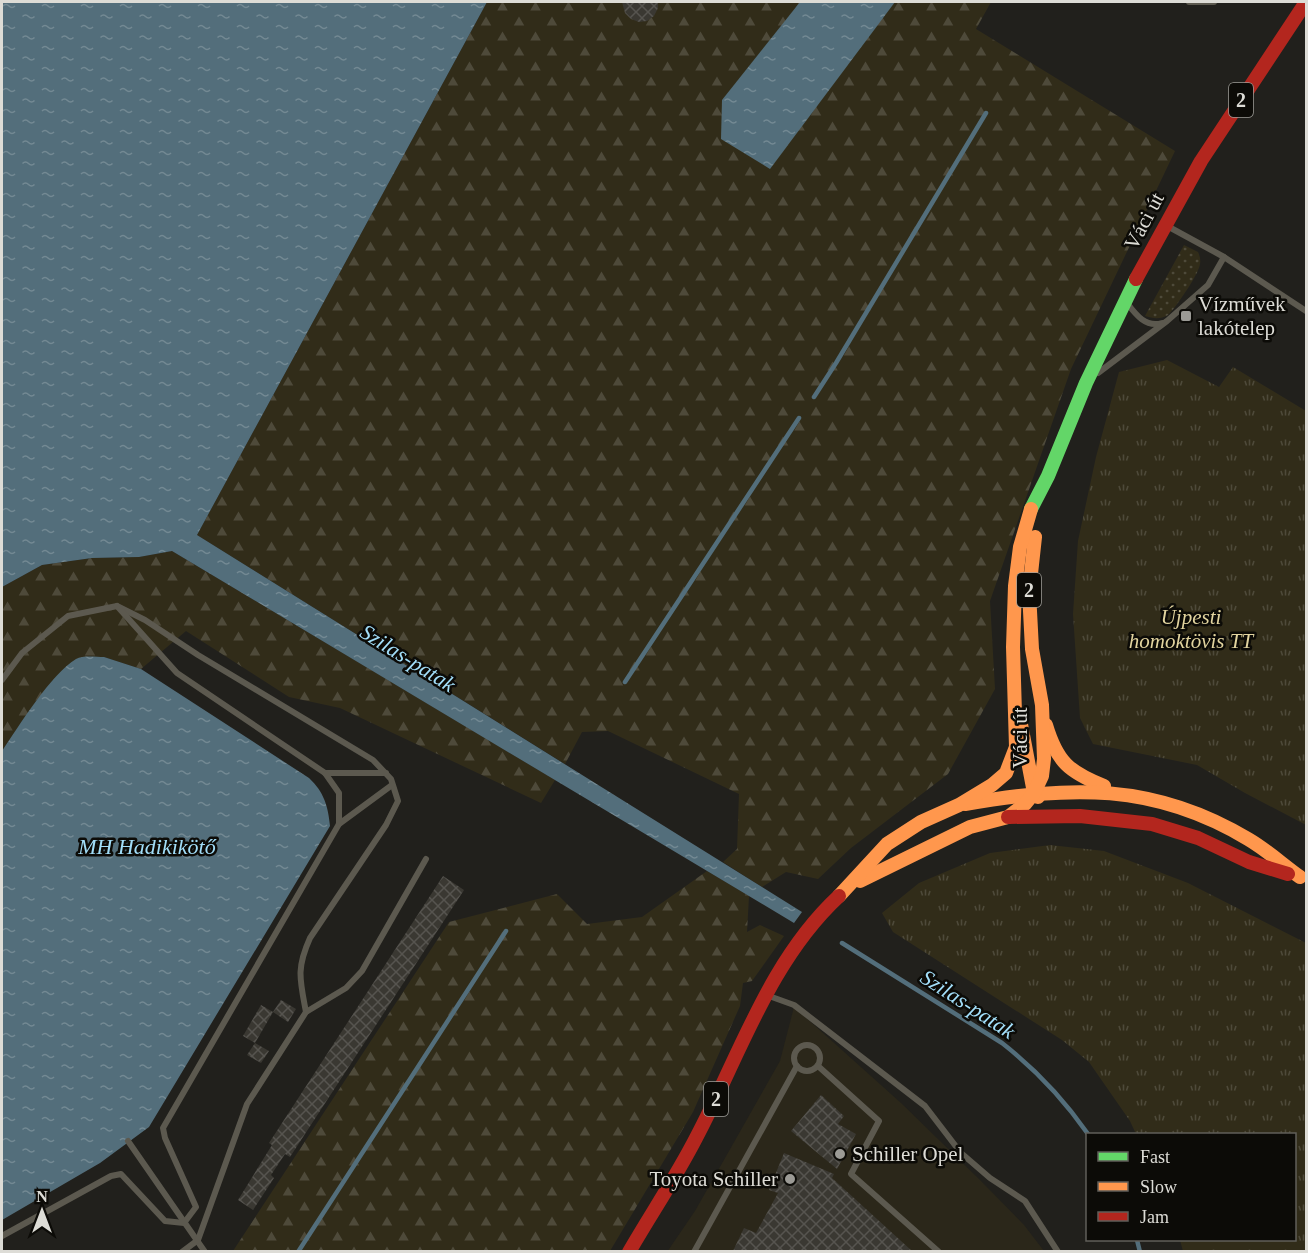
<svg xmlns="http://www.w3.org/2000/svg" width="1308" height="1253" font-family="'Times New Roman',serif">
<defs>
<pattern id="grass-dots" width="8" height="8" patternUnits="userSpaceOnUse" patternTransform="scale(1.5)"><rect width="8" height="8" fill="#312c19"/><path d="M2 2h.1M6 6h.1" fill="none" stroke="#4e4a3a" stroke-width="1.8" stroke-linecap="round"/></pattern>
<pattern id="forest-firs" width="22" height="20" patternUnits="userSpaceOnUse" patternTransform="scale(1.5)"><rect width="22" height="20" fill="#312c19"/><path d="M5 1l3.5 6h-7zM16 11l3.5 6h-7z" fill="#4e4a3a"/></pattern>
<pattern id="park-tufts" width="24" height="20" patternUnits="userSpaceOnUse" patternTransform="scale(1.5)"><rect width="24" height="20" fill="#312c19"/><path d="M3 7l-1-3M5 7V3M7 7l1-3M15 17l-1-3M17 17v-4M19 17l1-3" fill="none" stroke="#4e4a3a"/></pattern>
<pattern id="water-ripples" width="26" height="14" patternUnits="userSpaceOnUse" patternTransform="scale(1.5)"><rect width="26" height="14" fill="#536e7b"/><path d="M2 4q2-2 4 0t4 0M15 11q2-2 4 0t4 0" fill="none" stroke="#738993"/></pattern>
<pattern id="building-cross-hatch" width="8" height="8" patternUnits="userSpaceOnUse" patternTransform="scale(1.5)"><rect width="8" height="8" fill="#3a3832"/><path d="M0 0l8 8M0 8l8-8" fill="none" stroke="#56544f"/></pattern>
</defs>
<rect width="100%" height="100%" fill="#21201c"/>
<path fill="#2b271a" d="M 794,1007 L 901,1103 L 979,1179 L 1024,1225 L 1044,1251 L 667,1252 L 695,1211 L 780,1061 Z"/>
<path fill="url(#grass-dots)" d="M 1184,245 L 1198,252 C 1201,258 1201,264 1198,270 C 1195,279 1174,310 1168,315 C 1160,320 1152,318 1145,316 Z"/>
<g fill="url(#forest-firs)">
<path d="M 487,2 L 991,2 L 976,29 L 1175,151 L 1071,369 L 990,601 L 995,689 L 948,774 L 851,848 L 818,879 L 786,872 L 762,887 L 723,862 L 737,849 L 739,794 L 608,731 L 582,732 L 565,764 L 197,535 Z"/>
<path d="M 172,551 L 555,780 L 541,803 L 340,708 L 289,697 L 186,631 L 141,669 L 104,657 L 64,669 L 37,700 L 2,751 L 2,587 L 42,565 L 92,558 L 139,557 Z"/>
<path d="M 707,871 L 749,896 L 747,932 L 760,925 L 784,936 L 752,981 L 743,983 L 740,1006 L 693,1112 L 610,1251 L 233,1251 L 449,922 L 557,894 L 587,924 L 642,917 Z"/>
</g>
<g fill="url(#park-tufts)">
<path d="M 1167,360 L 1219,387 L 1233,367 L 1306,411 L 1306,825 L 1245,793 L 1197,765 L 1093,744 L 1080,718 L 1073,614 L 1078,541 L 1096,457 L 1119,372 Z"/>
<path d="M 1050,845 L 1104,851 L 1188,883 L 1306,943 L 1306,1251 L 1183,1251 L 1180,1240 L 1294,1240 L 1294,1134 L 1136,1134 L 1130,1121 L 1089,1062 L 1062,1040 L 893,932 L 882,913 L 919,883 L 990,853 Z"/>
</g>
<g fill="url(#water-ripples)">
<path d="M 2,2 L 487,2 L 197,535 L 802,912 L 794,923 L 172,551 L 139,557 L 92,558 L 42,565 L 2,587 Z"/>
<path d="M 800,2 L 895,2 L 770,169 L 721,139 L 722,100 Z"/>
<path d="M 104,657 L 141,669 L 309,778 C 324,792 328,806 330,826 L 149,1127 L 100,1163 L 2,1220 L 2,751 C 19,726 51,674 76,659 C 83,655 96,657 104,657 Z"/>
</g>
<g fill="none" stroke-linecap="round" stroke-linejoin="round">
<g stroke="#536e7b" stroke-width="4.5">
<path d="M 814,397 L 836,363 L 986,113"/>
<path d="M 625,682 L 799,418"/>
<path d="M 842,943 L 1002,1043 C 1034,1068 1065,1101 1088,1134"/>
<path d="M 1137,1240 L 1140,1252"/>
<path d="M 298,1252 L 506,931"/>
</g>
</g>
<g fill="url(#building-cross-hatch)">
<path d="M 622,2 L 658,2 L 658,8 L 654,16 L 647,21 L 639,22 L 631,19 L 625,13 Z"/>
<path d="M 443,876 L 464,890 L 290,1157 L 285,1154 L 271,1175 L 274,1178 L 253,1210 L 238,1200 L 272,1145 L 269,1143 Z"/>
<path d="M 281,1000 L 296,1009 L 288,1022 L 273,1012 Z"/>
<path d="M 261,1005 L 273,1012 L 255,1043 L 243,1036 Z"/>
<path d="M 255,1043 L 269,1051 L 261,1063 L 247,1055 Z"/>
<path d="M 821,1095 L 844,1116 L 838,1124 L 856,1134 L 837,1169 L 791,1131 Z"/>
<path d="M 784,1153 L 834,1174 L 832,1178 L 912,1251 L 733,1251 L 744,1228 L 756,1233 L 778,1193 L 769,1190 Z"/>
</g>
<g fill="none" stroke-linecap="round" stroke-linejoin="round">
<g stroke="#5c594f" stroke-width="6">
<path d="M 1189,2 L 1214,2"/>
<path d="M 1169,227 L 1224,257 L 1306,311"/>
<path d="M 1127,303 C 1136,315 1146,328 1162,323"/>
<path d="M 1098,373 L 1167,321 L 1208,285 L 1224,257"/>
<path d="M 2,680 L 22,653 L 68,616 L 117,606 L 145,620 L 198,655 L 373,760 L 391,779 L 398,801 L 386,825 L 310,938 C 296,969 300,980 306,1012"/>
<path d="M 325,773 L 386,773"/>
<path d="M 339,824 L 392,785"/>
<path d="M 769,996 L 794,1005 L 925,1106 L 961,1153 L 990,1178 L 1025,1201 L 1058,1252"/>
<circle cx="807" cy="1058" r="13"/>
<path d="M 818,1066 L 879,1121 L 851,1174 L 939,1252"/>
<path d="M 128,1141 L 205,1252"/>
<path d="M 2,1236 L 111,1176 L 121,1174 L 165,1221 L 184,1223 L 196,1207 L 165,1138 L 163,1128 L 339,824 L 339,793 L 325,773 L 177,673 L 117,606"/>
<path d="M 182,1252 L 198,1240 L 247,1104 L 306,1012 L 346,988 L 362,971 L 426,859"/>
<path d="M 694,1252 L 797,1066"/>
</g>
<path stroke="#63d668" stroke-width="14" d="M 1031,509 L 1048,476 L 1086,383 L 1136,279"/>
<g stroke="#ff974d" stroke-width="14">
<path d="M 1020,719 L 1034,793 L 1038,797"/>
<path d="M 1046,725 C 1057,762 1069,772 1104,786"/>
<path d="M 965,804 C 1070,786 1153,782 1248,839 C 1267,850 1283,865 1300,877"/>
<path d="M 860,881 L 970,827 L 1008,817 L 1025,804 L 1034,793 L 1042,776 L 1044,759 L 1042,705 L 1032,649 L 1029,592 L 1035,537"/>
<path d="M 839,896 L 887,844 L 921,822 L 959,805 L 992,785 L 1006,773 L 1016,747 L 1013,647 L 1015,586 L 1020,547 L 1031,509"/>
</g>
<g stroke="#b3261e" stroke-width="14">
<path d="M 1136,279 L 1201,161 L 1306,2"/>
<path d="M 1008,817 L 1080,816 L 1152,824 L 1198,838 L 1249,862 L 1288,874"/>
<path d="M 629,1252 C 651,1214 676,1177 696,1138 C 740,1055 769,961 839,896"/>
</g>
</g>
<g fill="#9b9a95" stroke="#0c0b07" stroke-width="2">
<rect x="1180" y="310" width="12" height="12" rx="3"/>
<circle cx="840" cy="1154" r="6"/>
<circle cx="790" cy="1179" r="6"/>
</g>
<g text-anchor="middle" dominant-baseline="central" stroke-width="5" stroke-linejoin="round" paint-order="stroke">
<g fill="#0c0b07" stroke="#9e9d98" stroke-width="1.5">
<rect x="1229" y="83" width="24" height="34" rx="4.5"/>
<rect x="1017" y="573" width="24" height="34" rx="4.5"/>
<rect x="704" y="1082" width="24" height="34" rx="4.5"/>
</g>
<g font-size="20" font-weight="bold" fill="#dddcd6">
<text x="1241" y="100">2</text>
<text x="1029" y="590">2</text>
<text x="716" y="1099">2</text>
</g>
<g font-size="21" fill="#dddcd6" stroke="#0c0b07">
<text transform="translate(1144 221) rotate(-62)">Váci út</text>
<text transform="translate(1020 738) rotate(-90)">Váci út</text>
</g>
<g font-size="21" fill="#dddcd6" stroke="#0c0b07" text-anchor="start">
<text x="1198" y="304">Vízművek<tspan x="1198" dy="24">lakótelep</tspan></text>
<text x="852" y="1154">Schiller Opel</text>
<text x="778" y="1179" text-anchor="end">Toyota Schiller</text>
</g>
<g font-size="21" font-style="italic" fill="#e2d49f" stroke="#0c0b07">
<text x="1191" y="617">Újpesti<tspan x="1191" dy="24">homoktövis TT</tspan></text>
</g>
<g font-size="22" font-style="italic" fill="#a2def9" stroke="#0c0b07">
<text transform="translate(408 658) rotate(32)">Szilas-patak</text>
<text x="147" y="846">MH Hadikikötő</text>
<text transform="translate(968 1004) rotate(33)">Szilas-patak</text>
</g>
</g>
<rect width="1308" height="1253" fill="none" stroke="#dddcd6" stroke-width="6"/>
<rect x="1086" y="1133" width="210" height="108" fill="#0c0b07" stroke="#605f5a" stroke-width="1.5"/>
<rect x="1098" y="1152" width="30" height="9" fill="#63d668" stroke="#605f5a" stroke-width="1.5"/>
<text x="1140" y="1163" font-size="18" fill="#dddcd6">Fast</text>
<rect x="1098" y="1182" width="30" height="9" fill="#ff974d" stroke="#605f5a" stroke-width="1.5"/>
<text x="1140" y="1193" font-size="18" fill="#dddcd6">Slow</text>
<rect x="1098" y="1212" width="30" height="9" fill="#b3261e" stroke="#605f5a" stroke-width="1.5"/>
<text x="1140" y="1223" font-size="18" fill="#dddcd6">Jam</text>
<g transform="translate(42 1211)" stroke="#0c0b07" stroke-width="4.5" paint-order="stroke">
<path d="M0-4.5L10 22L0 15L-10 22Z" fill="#dddcd6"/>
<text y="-9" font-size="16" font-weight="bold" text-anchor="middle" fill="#dddcd6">N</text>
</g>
</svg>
